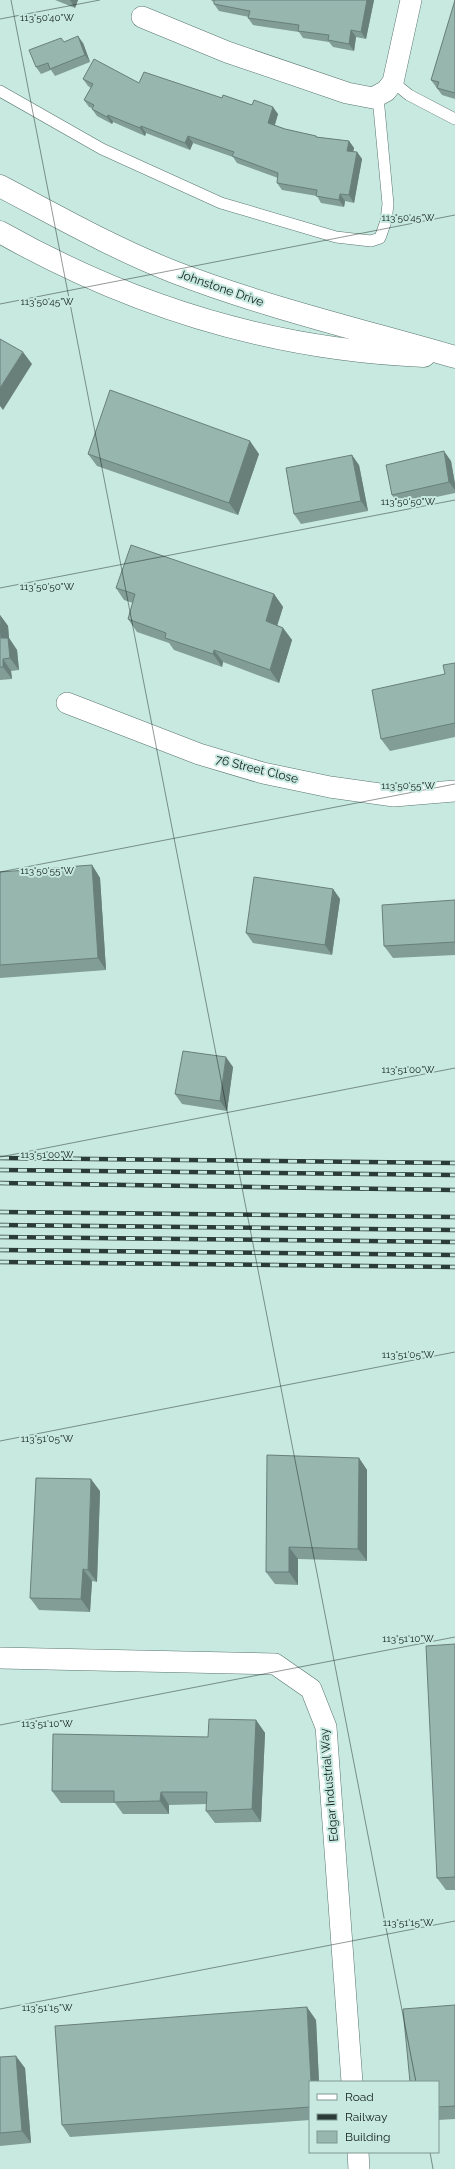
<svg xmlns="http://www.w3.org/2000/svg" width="455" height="2169" font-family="Raleway,sans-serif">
<rect width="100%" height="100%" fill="#c8e9e0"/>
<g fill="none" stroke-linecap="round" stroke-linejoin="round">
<defs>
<g id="service">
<path d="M 393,82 L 409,95 L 455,119"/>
<path d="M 0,91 L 102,149 L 221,203 L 336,237 L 371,241 L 380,238 L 386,221 L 388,204 L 378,97"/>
</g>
<g id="minor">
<path d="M 142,17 L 227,52 L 347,93 L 373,98 L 386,91 L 393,82 L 411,0"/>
<path d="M 67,703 L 199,754 L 263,773 L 330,787 L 394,796 L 455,791"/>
<path d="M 0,1658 L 275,1664 L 311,1689 L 326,1727 L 352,2082"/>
<path d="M 358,2152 L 359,2169"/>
</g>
<g id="secondary">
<path d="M 0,186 C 57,216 113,248 174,272 C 265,307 361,330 455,357"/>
<path d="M 0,232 C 131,306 274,350 424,356"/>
</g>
</defs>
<use href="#service" stroke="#58766f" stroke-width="12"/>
<use href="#minor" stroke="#58766f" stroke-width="22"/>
<use href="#secondary" stroke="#58766f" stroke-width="23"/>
<use href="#service" stroke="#fff" stroke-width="11"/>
<use href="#minor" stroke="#fff" stroke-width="21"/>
<use href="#secondary" stroke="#fff" stroke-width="22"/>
<defs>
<g id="rail">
<path d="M 0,1158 L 455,1163"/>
<path d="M 0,1170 L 455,1175"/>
<path d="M 0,1183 L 455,1190"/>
<path d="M 0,1212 L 455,1217"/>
<path d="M 0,1225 L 455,1230"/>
<path d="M 0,1237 L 455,1242"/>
<path d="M 0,1250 L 455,1255"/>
<path d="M 0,1262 L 455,1267"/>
</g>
</defs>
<use href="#rail" stroke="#2b3b37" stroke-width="4.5"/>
<use href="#rail" stroke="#c8e9e0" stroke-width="3" stroke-dasharray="9" stroke-linecap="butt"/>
</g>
<g fill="#819d96">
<path d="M 55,0 L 78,0 L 75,8 Z"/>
<path d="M 211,0 L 374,0 L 366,39 L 356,37 L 354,51 L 333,47 L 329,42 L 303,38 L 299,32 L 253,25 L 248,18 L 249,17 L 219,11 L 214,4 L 214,2 L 212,1 Z"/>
<path d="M 455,0 L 455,99 L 442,95 L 431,80 Z"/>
<path d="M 64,42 L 83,43 L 90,62 L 55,76 L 51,70 L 41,74 L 36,67 Z"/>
<path d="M 83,79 L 139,83 L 222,98 L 278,114 L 275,125 L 285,129 L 316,136 L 317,137 L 349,141 L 354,148 L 353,152 L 357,152 L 362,159 L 354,203 L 345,201 L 344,207 L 321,203 L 317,196 L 282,190 L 277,183 L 278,178 L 237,163 L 233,157 L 193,143 L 190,150 L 146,133 L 145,136 L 113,122 L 112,124 L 97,116 L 92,109 L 92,108 L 89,107 L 84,100 L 91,88 L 88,86 Z"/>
<path d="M 88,454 L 259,454 L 238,515 L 97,466 Z"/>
<path d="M 451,461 L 455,484 L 455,493 L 399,505 L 392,495 Z"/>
<path d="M 359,465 L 368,511 L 301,524 L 294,514 Z"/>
<path d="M 116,588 L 274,594 L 283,607 L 277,625 L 283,628 L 292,640 L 279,683 L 223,662 L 222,667 L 174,650 L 169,643 L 137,632 L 128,619 L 133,603 L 124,600 Z"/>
<path d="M 0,615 L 8,626 L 9,638 L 17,650 L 19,670 L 11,671 L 12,679 L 0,680 Z"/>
<path d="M 455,663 L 455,737 L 390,751 L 381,739 L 445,674 Z"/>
<path d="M 92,865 L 100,878 L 106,970 L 0,978 L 0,872 Z"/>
<path d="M 333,889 L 340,899 L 332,955 L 253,943 L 246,933 Z"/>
<path d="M 455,900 L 455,955 L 393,958 L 384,946 Z"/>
<path d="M 233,1067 L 227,1111 L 182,1104 L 175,1094 Z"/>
<path d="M 359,1458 L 367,1470 L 367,1561 L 298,1559 L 298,1585 L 275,1584 L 266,1572 Z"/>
<path d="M 100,1491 L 97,1582 L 92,1581 L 90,1612 L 39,1610 L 30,1598 Z"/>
<path d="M 455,1644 L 455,1890 L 446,1890 L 437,1878 Z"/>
<path d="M 256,1720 L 265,1733 L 261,1822 L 215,1823 L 206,1811 L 207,1804 L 169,1805 L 169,1814 L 123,1814 L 115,1803 L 61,1803 L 52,1791 Z"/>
<path d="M 455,2005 L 455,2119 L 438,2120 L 438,2082 Z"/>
<path d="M 316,2020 L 319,2082 L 310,2082 L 310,2120 L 70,2137 L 62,2125 Z"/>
<path d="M 0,2057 L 25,2068 L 31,2143 L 0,2146 Z"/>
</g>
<g fill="#697f7a">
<path d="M 70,0 L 78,0 L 75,8 Z"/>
<path d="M 367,0 L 374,0 L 366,39 L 361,32 Z"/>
<path d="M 351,30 L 356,37 L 354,51 L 349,44 Z"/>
<path d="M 78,36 L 83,43 L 90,62 L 85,55 Z"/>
<path d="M 273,107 L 278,114 L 273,130 L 268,123 Z"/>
<path d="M 108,115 L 113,122 L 112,124 L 107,117 Z"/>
<path d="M 141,126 L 146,133 L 145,136 L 140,128 Z"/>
<path d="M 188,136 L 193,143 L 190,150 L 185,143 Z"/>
<path d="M 349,141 L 354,148 L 352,158 L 347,151 Z"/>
<path d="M 357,152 L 362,159 L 354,203 L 349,195 Z"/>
<path d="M 340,194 L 345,201 L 344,207 L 339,200 Z"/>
<path d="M 23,352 L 32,364 L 3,410 L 0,406 L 0,388 Z"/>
<path d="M 250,441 L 259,454 L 238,515 L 229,503 Z"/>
<path d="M 444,451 L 451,461 L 455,484 L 455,490 L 449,482 Z"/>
<path d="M 352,455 L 359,465 L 368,511 L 361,501 Z"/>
<path d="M 274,594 L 283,607 L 275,633 L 266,621 Z"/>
<path d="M 0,615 L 8,626 L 9,638 L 17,650 L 19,670 L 10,658 L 1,638 Z"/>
<path d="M 283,628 L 292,640 L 279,683 L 270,670 Z"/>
<path d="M 214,650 L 223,662 L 222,667 L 213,654 Z"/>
<path d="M 3,659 L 11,671 L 12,679 L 3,667 Z"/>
<path d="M 92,865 L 100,878 L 106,970 L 98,958 Z"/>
<path d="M 333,889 L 340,899 L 332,955 L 325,945 Z"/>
<path d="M 226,1057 L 233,1067 L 227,1111 L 220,1101 Z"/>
<path d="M 359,1458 L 367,1470 L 367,1561 L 358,1549 Z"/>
<path d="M 91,1479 L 100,1491 L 97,1582 L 88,1570 Z"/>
<path d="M 289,1547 L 298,1559 L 298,1585 L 289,1572 Z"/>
<path d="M 83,1569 L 92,1581 L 90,1612 L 81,1599 Z"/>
<path d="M 256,1720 L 265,1733 L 261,1822 L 252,1809 Z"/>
<path d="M 161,1792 L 169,1805 L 169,1814 L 160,1801 Z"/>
<path d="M 307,2007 L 316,2020 L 319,2082 L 311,2082 Z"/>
<path d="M 16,2056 L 25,2068 L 31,2143 L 22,2131 Z"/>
</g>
<g fill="#96b6ae" stroke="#697f7a">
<path d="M 214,0 L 367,0 L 361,32 L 351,30 L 349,44 L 328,40 L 329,35 L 298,31 L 299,25 L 248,18 L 250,11 L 214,4 Z"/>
<path d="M 455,0 L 455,93 L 437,88 L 439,82 L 431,80 Z"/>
<path d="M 78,36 L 85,55 L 50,69 L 48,63 L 36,67 L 29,50 L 61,38 L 64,42 Z"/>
<path d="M 94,59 L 139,83 L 144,72 L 222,98 L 223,95 L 252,105 L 254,100 L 273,107 L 268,123 L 285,129 L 316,136 L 316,137 L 349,141 L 347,151 L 357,152 L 349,195 L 340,194 L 339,200 L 316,196 L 317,190 L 277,183 L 278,173 L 232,156 L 234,152 L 188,136 L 185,143 L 141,126 L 140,128 L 108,115 L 107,117 L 92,109 L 94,105 L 84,100 L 93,84 L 83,79 Z"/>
<path d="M 0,339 L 23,352 L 0,388 Z"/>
<path d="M 110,390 L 250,441 L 229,503 L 88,454 Z"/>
<path d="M 444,451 L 449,482 L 392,495 L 386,465 Z"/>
<path d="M 352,455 L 361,501 L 294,514 L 286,468 Z"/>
<path d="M 131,545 L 274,594 L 266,621 L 283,628 L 270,670 L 214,650 L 213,654 L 165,638 L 166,633 L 128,619 L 135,594 L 116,588 Z"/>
<path d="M 0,624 L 1,638 L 8,638 L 10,658 L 3,659 L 3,667 L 0,667 Z"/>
<path d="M 455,663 L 455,723 L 381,739 L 372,690 L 445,674 L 443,665 Z"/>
<path d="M 92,865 L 98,958 L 0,965 L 0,872 Z"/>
<path d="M 254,877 L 333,889 L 325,945 L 246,933 Z"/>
<path d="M 455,900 L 455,942 L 384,946 L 382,905 Z"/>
<path d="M 183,1051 L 226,1057 L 220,1101 L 175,1094 Z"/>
<path d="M 267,1455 L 359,1458 L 358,1549 L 289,1547 L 289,1572 L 266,1572 Z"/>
<path d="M 36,1478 L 91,1479 L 88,1570 L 83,1569 L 81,1599 L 30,1598 Z"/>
<path d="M 455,1644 L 455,1877 L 437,1878 L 426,1646 Z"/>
<path d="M 209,1719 L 256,1720 L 252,1809 L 206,1811 L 207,1792 L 161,1792 L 160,1801 L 114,1802 L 114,1791 L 52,1791 L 53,1734 L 208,1737 Z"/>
<path d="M 455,2005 L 455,2106 L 438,2107 L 438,2082 L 410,2082 L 403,2009 Z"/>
<path d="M 307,2007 L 311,2082 L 310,2082 L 310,2107 L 62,2125 L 55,2026 Z"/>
<path d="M 16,2056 L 22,2131 L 0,2133 L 0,2057 Z"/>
</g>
<path fill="none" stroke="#111e1b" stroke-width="1" stroke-opacity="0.45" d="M 11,0 L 416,2082M 0,19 L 100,0M 0,304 L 455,215M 0,588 L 455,500M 0,872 L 455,784M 0,1157 L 455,1068M 0,1441 L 455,1352M 0,1725 L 455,1637M 0,2009 L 455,1921M 430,2152 L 433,2169"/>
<g text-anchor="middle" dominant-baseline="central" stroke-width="4" stroke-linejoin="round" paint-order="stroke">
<g font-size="12" fill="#111e1b" stroke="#c8e9e0">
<text transform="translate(221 288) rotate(19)">Johnstone Drive</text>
<text transform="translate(257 769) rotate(14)">76 Street Close</text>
<text transform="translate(329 1785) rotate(-95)">Edgar Industrial Way</text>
</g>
</g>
<g font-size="10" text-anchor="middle" fill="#111e1b" stroke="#c8e9e0" stroke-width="4" stroke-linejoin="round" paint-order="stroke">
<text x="47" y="21">113°50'40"W</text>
<text x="408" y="221">113°50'45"W</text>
<text x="47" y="305">113°50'45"W</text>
<text x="408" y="505">113°50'50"W</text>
<text x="47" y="590">113°50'50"W</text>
<text x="408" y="789">113°50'55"W</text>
<text x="47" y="874">113°50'55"W</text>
<text x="408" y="1073">113°51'00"W</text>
<text x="47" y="1158">113°51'00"W</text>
<text x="408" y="1358">113°51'05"W</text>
<text x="47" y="1442">113°51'05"W</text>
<text x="408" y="1642">113°51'10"W</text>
<text x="47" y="1727">113°51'10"W</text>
<text x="408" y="1926">113°51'15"W</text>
<text x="47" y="2011">113°51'15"W</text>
</g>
<rect x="309" y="2081" width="130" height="72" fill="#c8e9e0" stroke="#7f9891"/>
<rect x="317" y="2094" width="20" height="6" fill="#ffffff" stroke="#7f9891"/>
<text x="345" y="2101" font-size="12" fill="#111e1b">Road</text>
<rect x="317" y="2114" width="20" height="6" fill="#2b3b37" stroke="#7f9891"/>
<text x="345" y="2121" font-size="12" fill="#111e1b">Railway</text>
<rect x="317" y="2131" width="20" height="12" fill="#96b6ae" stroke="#7f9891"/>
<text x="345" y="2141" font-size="12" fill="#111e1b">Building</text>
</svg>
